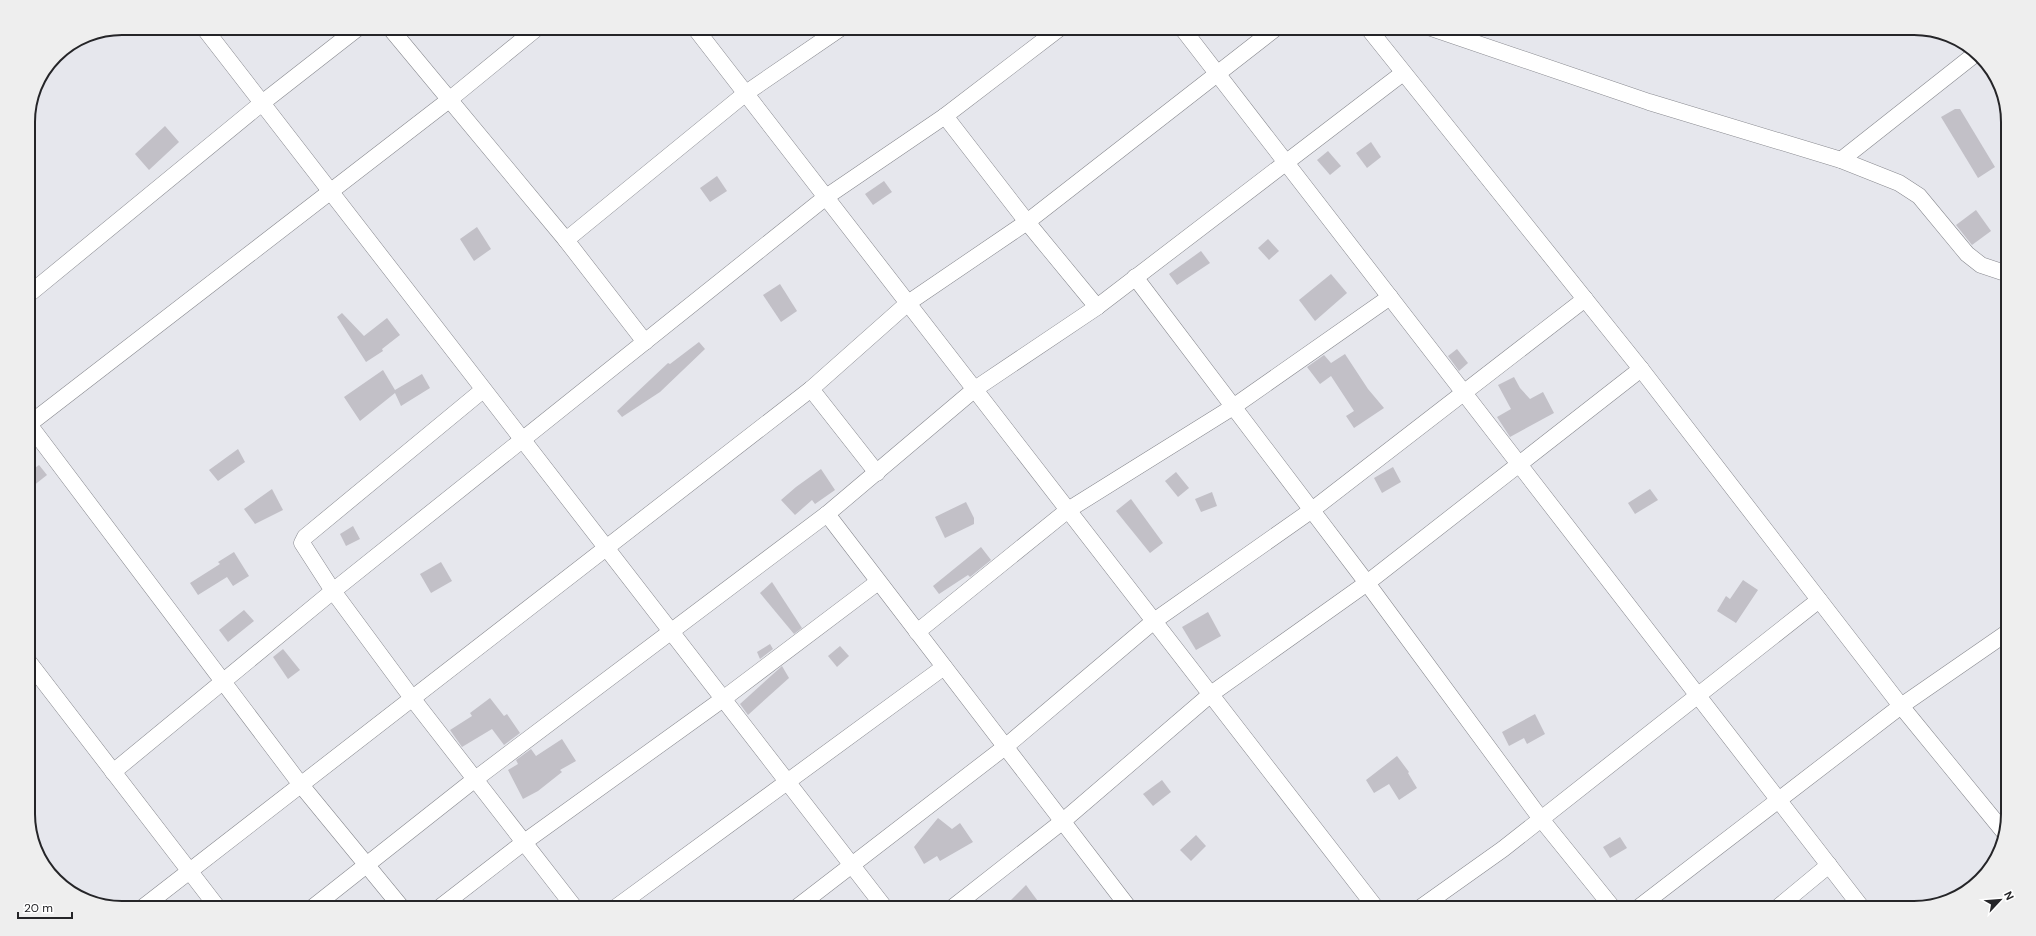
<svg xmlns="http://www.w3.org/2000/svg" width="2036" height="936" font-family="'DM Sans',sans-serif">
<rect width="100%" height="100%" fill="#e6e7ed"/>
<g fill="#c2c0c7">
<path d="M 1955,109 L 1960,109 L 1995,167 L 1978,178 L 1941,117 Z"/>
<path d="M 165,126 L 179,142 L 149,170 L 135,154 Z"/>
<path d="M 1371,142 L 1381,157 L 1367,168 L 1356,153 Z"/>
<path d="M 1328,151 L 1341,166 L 1330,175 L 1317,160 Z"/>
<path d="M 717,176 L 727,191 L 710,202 L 700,188 Z"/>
<path d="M 884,181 L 892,192 L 873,205 L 865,194 Z"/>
<path d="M 1976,210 L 1991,231 L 1972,245 L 1956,225 Z"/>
<path d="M 477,227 L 491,249 L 474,261 L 460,239 Z"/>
<path d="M 1268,239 L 1279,251 L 1269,260 L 1258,248 Z"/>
<path d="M 1201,251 L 1210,263 L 1177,285 L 1169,274 Z"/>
<path d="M 1331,274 L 1347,293 L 1315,321 L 1299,300 Z"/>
<path d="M 780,284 L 797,311 L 781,322 L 763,295 Z"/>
<path d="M 342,313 L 364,336 L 387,318 L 400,335 L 382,349 L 383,351 L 366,362 L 337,317 Z"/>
<path d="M 699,342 L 705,349 L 660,392 L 622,417 L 617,411 L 668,363 L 670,364 Z"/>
<path d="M 1457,349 L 1468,363 L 1459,371 L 1448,356 Z"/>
<path d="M 1345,354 L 1368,389 L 1384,408 L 1354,428 L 1346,416 L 1354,411 L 1331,376 L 1320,384 L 1307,367 L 1324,355 L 1331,363 Z"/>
<path d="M 383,370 L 395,390 L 422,374 L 430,388 L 401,406 L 395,393 L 360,421 L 344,397 Z"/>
<path d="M 1514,377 L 1520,388 L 1530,399 L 1543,392 L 1554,413 L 1510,437 L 1497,417 L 1511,409 L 1498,385 Z"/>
<path d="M 238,449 L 245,462 L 218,481 L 209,470 Z"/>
<path d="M 39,465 L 47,475 L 28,490 L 28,473 Z"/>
<path d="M 1393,467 L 1401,482 L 1382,493 L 1374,478 Z"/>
<path d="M 821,469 L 835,490 L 815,504 L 812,500 L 795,515 L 781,500 L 796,487 Z"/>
<path d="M 1176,472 L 1189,488 L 1178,497 L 1165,481 Z"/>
<path d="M 272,489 L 283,510 L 255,524 L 244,509 Z"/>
<path d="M 1650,489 L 1658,500 L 1635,514 L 1628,503 Z"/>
<path d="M 1212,492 L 1217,506 L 1201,512 L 1195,499 Z"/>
<path d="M 1131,499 L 1163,543 L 1150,553 L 1116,511 Z"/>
<path d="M 966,502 L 974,518 L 974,524 L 945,538 L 935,517 Z"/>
<path d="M 353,526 L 360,539 L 346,546 L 340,534 Z"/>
<path d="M 981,547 L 991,560 L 970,577 L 968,575 L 939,594 L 933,586 Z"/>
<path d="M 234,552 L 249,576 L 233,586 L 227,577 L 198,595 L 190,583 L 220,564 L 218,562 Z"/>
<path d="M 441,562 L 452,581 L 431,593 L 420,574 Z"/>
<path d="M 1743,580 L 1758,590 L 1736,623 L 1717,611 L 1726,596 L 1730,599 Z"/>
<path d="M 772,582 L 802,628 L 794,634 L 760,593 Z"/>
<path d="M 244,610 L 254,621 L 228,642 L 219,630 Z"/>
<path d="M 1208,612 L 1221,636 L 1196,650 L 1182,627 Z"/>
<path d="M 770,644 L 773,649 L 760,659 L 757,652 Z"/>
<path d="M 840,646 L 849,656 L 837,667 L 828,656 Z"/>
<path d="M 283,649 L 300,670 L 288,679 L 273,657 Z"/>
<path d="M 782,666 L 789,678 L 748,715 L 740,704 Z"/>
<path d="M 490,698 L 504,716 L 507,714 L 520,733 L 504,745 L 492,729 L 462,747 L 450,730 L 472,716 L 470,713 Z"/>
<path d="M 1535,714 L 1545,734 L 1527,744 L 1524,738 L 1509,746 L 1502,732 Z"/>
<path d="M 562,739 L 576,761 L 560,770 L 562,772 L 538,791 L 523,799 L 508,770 L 518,764 L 516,760 L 531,749 L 536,756 Z"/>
<path d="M 1397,756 L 1409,772 L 1408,773 L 1417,788 L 1399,800 L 1389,784 L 1374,793 L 1366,780 Z"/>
<path d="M 1162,780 L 1171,792 L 1153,806 L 1143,794 Z"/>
<path d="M 938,818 L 952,829 L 960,823 L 973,842 L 940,861 L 937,856 L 924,864 L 914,847 Z"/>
<path d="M 1196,835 L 1206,846 L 1191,861 L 1180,850 Z"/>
<path d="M 1620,837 L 1627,848 L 1610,858 L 1603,847 Z"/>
<path d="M 1026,885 L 1043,908 L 1003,908 Z"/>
</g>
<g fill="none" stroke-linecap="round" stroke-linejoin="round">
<defs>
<g id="street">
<path d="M 204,28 L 885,908"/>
<path d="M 390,28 L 566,240 L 645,342"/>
<path d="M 695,28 L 1376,908"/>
<path d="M 1182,28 L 1862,908"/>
<path d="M 1368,28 L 1641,369 L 1901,706 L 2004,832"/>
<path d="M 1431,28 L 1649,102 L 1841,160 L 1899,183 L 1919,196 L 1967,254 L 1981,265 L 2008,274"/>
<path d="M 945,116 L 1027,222 L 1097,307"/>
<path d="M 1841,160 L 1974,55"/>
<path d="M 566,240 L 746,93 L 841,28"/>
<path d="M 1135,277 L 1367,583 L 1541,819 L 1613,908"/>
<path d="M 28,295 L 262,103 L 358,28"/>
<path d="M 811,389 L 877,473"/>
<path d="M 483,390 L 305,537 L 302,543 L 333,591 L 412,698 L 575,908"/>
<path d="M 28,423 L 301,785 L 402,908"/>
<path d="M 28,425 L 449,100 L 537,28"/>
<path d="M 827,514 L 1129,908"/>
<path d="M 917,632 L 1068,510 L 1233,407 L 1390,297"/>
<path d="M 28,661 L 218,908"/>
<path d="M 113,772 L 333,591 L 826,197 L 945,116 L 1060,28"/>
<path d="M 142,908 L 811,389 L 908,303 L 1027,222 L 1276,28"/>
<path d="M 312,908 L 474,780 L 827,514 L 975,389 L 1097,307 L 1403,73"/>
<path d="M 439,908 L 523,843 L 723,699 L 878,582"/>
<path d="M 615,908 L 944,667"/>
<path d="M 796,908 L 1005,747 L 1154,621 L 1312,510 L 1585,299"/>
<path d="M 952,908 L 1063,821 L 1211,694 L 1367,583 L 1641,369"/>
<path d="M 1420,908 L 1503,849 L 1819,600"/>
<path d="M 1638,908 L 1901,706 L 2008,632"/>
<path d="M 1777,908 L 1829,865"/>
</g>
</defs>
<use href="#street" stroke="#88898f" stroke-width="17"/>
<use href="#street" stroke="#fff" stroke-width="16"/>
</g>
<path d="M0 0H2036V936H0ZM122 35H1914A87 87 0 0 1 2001 122V814A87 87 0 0 1 1914 901H122A87 87 0 0 1 35 814V122A87 87 0 0 1 122 35Z" fill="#eee" fill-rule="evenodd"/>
<path fill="none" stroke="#252528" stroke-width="2" d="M122 35H1914A87 87 0 0 1 2001 122V814A87 87 0 0 1 1914 901H122A87 87 0 0 1 35 814V122A87 87 0 0 1 122 35Z"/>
<g transform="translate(2000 900) rotate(64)" stroke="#ffffff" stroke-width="3" paint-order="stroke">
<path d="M0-3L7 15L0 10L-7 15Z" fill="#252528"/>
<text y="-6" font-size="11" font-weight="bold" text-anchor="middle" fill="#252528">N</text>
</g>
<path d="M18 912v6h54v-6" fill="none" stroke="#252528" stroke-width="2"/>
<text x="24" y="912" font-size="12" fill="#252528" stroke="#ffffff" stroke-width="3" paint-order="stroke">20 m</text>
</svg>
